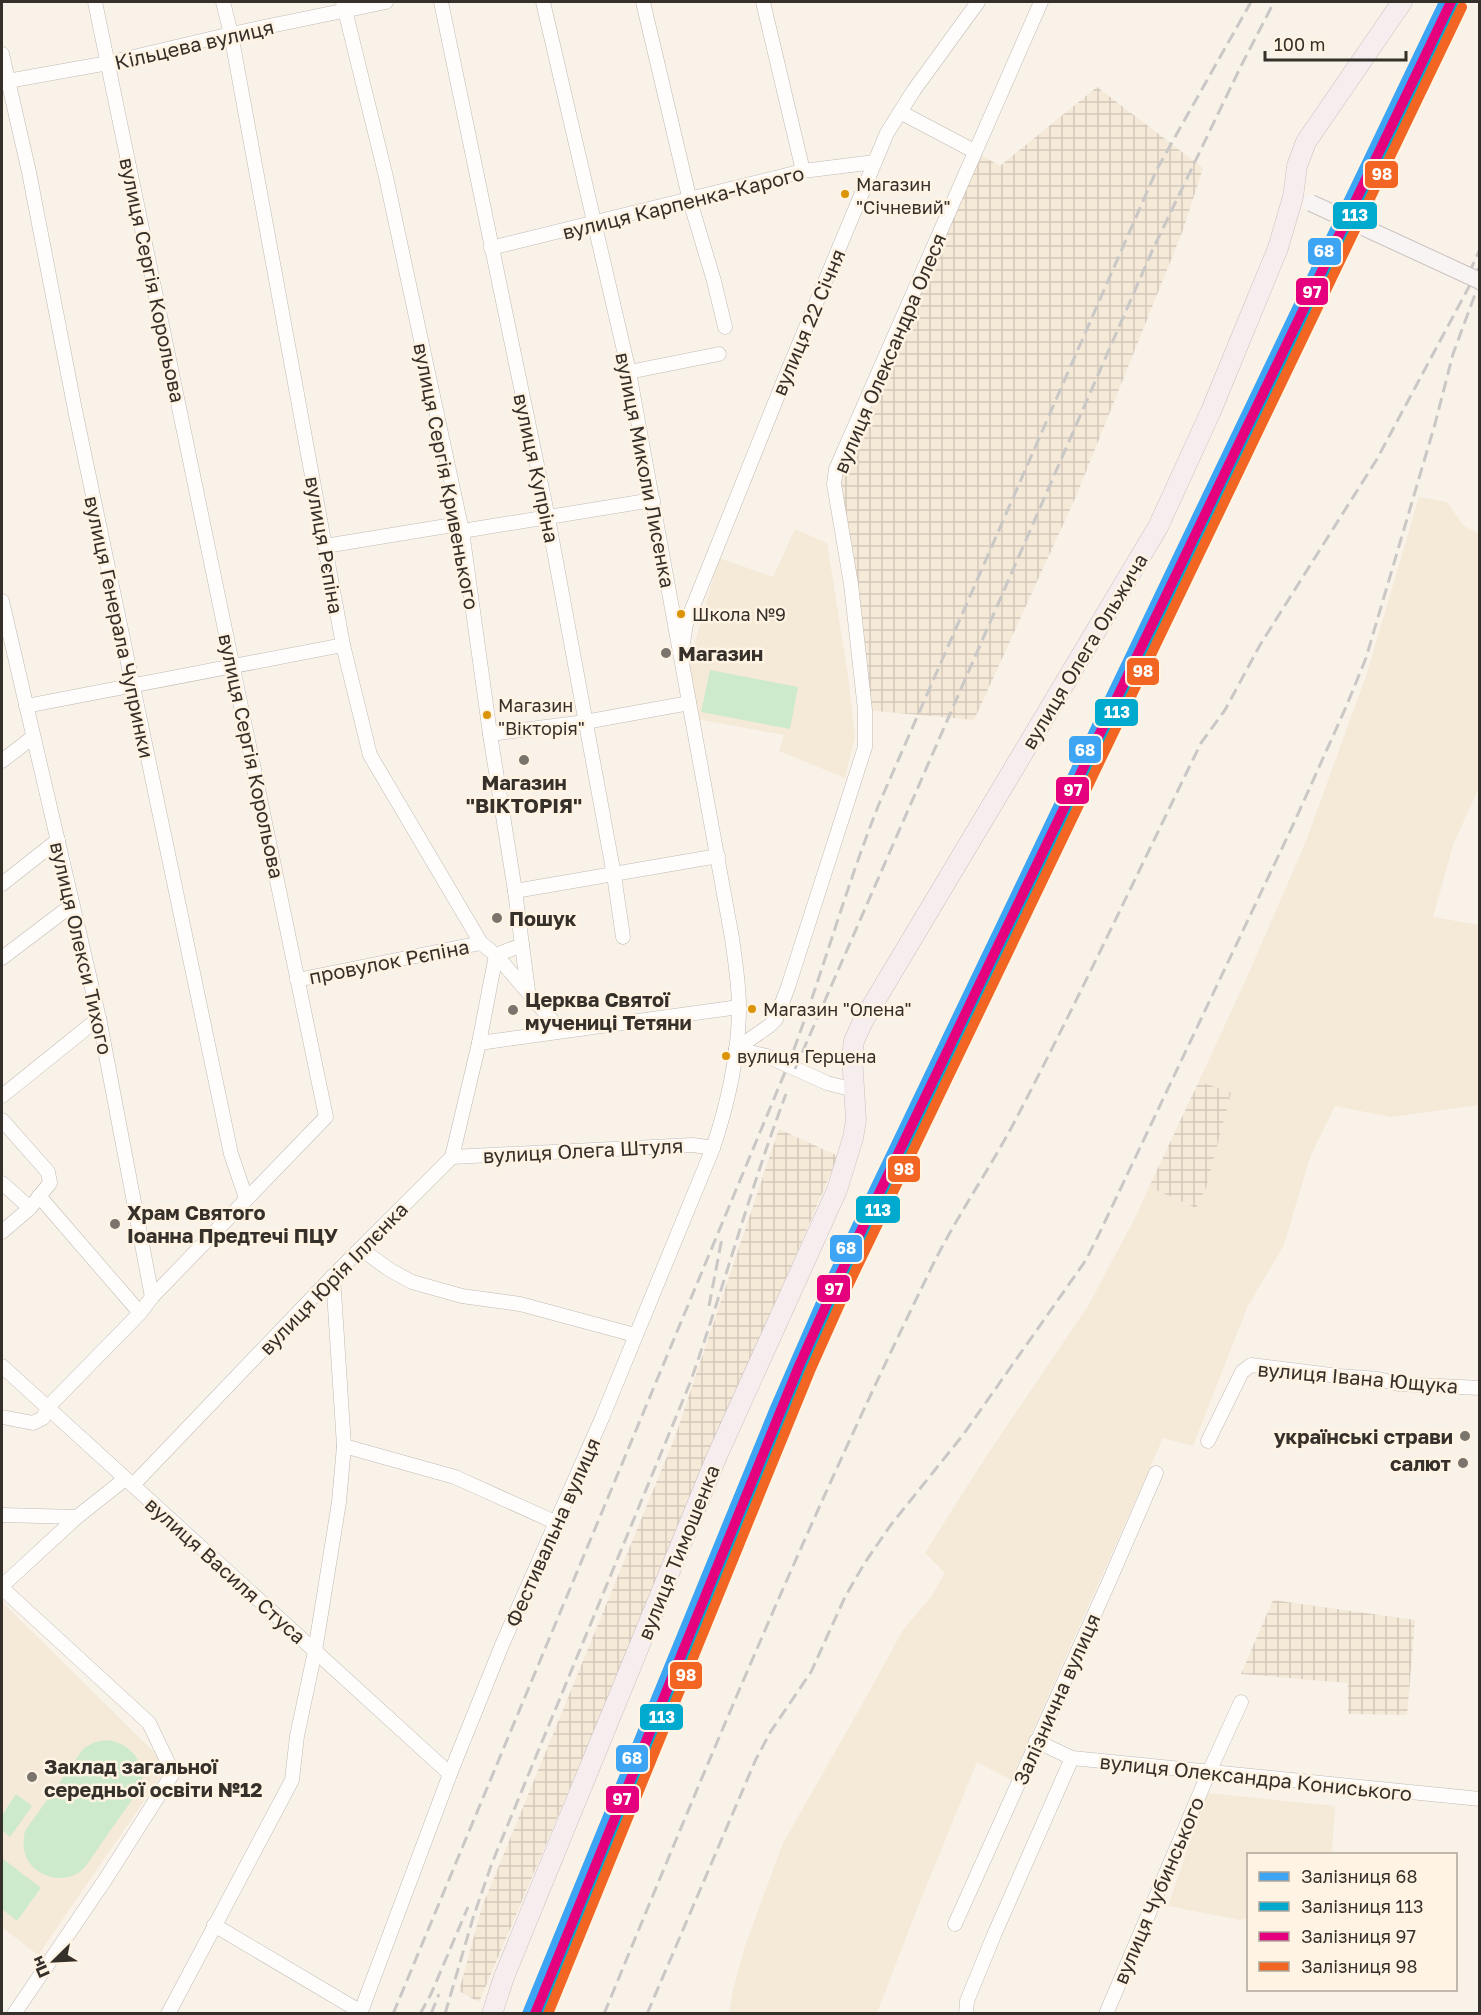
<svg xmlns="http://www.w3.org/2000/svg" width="1481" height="2015" font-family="'Golos Text',sans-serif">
<defs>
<pattern id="industrial-grid" width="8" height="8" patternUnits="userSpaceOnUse" patternTransform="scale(1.5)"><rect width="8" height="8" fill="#f5e9d8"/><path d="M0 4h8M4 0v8" fill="none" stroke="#d3c8ba"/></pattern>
</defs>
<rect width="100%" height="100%" fill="#f9f2e9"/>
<g fill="#f5e9d8" fill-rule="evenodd">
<path d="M 1419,497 L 1447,502 L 1463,525 L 1479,534 L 1480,785 L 1453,845 L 1433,917 L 1479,925 L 1479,1105 L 1391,1117 L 1335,1106 L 1310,1157 L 1284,1245 L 1247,1308 L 1193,1446 L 1163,1438 L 1011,1780 L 977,1762 L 917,1909 L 877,2013 L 729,2014 L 733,1990 L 744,1949 L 783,1843 L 868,1694 L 903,1630 L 931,1597 L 945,1573 L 925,1553 L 985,1458 L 1088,1306 L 1134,1220 L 1149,1187 L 1195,1208 L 1206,1188 L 1231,1093 L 1199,1081 L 1248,975 L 1306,841 L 1367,673 Z"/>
<path d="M 795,529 L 827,543 L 848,676 L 855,736 L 845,778 L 779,751 L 784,735 L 696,719 L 689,663 L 719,558 L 773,577 Z"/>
<path d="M 2,1602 L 158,1756 L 164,1772 L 38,1955 L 2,1927 L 2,1909 L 17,1921 L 41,1889 L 2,1858 L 2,1830 L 10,1836 L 16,1794 L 2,1815 ZM 101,1741 L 113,1741 L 129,1748 L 133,1752 L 142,1768 L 141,1787 L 82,1870 L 64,1878 L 47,1876 L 26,1856 L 23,1845 Z"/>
<path d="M 1207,1793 L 1335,1806 L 1332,1854 L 1248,1854 L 1248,1918 L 1240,1920 L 1168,1906 Z"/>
</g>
<g fill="url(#industrial-grid)">
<path d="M 1097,87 L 1203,168 L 1183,230 L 1077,494 L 974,720 L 865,710 L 834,484 L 974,151 L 1000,166 Z"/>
<path d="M 1199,1081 L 1231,1093 L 1206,1188 L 1196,1208 L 1149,1187 Z"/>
<path d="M 779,1129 L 838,1156 L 479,2002 L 459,1991 L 482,1907 L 675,1437 Z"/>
<path d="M 1273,1600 L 1415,1620 L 1407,1715 L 1348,1714 L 1348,1683 L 1241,1674 Z"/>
</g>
<g fill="#ceeacc">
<path d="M 710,670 L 798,687 L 790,729 L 701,712 Z"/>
<path d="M 107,1740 C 131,1743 147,1763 141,1787 C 128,1806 114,1825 101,1844 C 95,1852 89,1863 82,1870 C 68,1883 44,1879 32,1866 C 23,1856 22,1843 25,1831 L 84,1748 L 95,1742 Z"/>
<path d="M 16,1794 L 32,1806 L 10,1837 L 2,1830 L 2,1815 Z"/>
<path d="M 2,1858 L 41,1888 L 17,1921 L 2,1909 Z"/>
</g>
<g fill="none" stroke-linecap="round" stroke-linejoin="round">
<defs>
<g id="minor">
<path d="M 223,2 L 231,34 L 343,645 L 370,755 L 481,943 L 496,955 L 561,1031"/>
<path d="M 343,2 L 386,177 L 462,531 L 490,734 L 515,891 L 528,991"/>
<path d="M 441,2 L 548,518 L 614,875 L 623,937"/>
<path d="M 643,2 L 690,201 L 714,281 L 725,327"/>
<path d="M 763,2 L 803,171"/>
<path d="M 2,54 L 29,172 L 75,410 L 231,1154 L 246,1198"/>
<path d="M 2,82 L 108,63 L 231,34 L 386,2"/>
<path d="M 900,112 L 974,151"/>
<path d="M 491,248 L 803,171 L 875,162"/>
<path d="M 629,372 L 719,354"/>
<path d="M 462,531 L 653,500"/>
<path d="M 325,546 L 459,524"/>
<path d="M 2,601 L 99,1018 L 152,1297"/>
<path d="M 683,643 L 686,624 L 784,380 L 887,133 L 914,90 L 978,2"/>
<path d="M 26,706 L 343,645"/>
<path d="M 490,734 L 585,722 L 689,703"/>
<path d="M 2,761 L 33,737"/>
<path d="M 2,884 L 58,840"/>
<path d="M 515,891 L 718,856"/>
<path d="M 2,958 L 72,905"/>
<path d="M 297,980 L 481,943"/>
<path d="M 479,1043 L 739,1007"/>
<path d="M 736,1049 L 769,1026 L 776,1019 L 788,987 L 865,747 L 865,710 L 851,584 L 834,484 L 836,469 L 1041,2"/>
<path d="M 736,1049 L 767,1056 L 827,1083 L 854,1090"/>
<path d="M 2,1096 L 99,1018"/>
<path d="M 2,1120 L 48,1172 L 50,1183 L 30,1208 L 2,1232"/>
<path d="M 452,1157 L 693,1145 L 713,1148"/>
<path d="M 2,1183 L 30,1208"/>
<path d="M 39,1196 L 140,1313"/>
<path d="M 361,1249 L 390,1270 L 412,1282 L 462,1296 L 520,1304 L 635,1335"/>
<path d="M 2,1366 L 450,1774"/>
<path d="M 2,1417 L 33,1423 L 43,1418 L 48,1407 L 140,1313 L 152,1297 L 326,1117 L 95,2"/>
<path d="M 1208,1441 L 1242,1372 L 1251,1365 L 1339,1376 L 1378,1379 L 1399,1384 L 1480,1388"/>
<path d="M 344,1446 L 455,1477 L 557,1523"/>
<path d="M 133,1485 L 333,1276 L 452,1157 L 479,1043 L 496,955 L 522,945"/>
<path d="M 2,1515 L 77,1517"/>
<path d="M 2,1586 L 77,1517 L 125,1479"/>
<path d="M 2,1588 L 149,1723 L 173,1773 L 105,1880 L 14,2014"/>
<path d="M 1036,1741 L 1072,1758 L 1480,1799"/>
<path d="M 955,1924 L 1108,1584 L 1156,1473"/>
<path d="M 214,1925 L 361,2012"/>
<path d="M 168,2014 L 292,1780 L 297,1736 L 315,1651 L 339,1502 L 344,1446 L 333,1276"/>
<path d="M 360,2014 L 450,1774 L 502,1645 L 602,1418 L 713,1148 C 728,1103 739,1055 739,1007 C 739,984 735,961 732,938 L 629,372 L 543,2"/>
<path d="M 966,2014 L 967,2001 L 994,1935 L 1072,1758"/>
<path d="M 1106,2014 L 1209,1772 L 1241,1702"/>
</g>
<path id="highway" d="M 492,2014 L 504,1977 L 717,1456 L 837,1190 L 853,1138 L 856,1120 L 852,1056 L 854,1041 L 863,1021 L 1158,527 L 1211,411 L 1278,248 L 1293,197 L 1297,166 L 1306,142 L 1402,2"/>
</defs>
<use href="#minor" stroke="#c0bab3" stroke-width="15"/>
<use href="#highway" stroke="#cbc0bf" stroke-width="21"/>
<use href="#minor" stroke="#fefdfc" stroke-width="14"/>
<use href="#highway" stroke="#f6edee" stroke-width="20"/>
<g stroke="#cac8c6" stroke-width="3" stroke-dasharray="12 6" stroke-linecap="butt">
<path d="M 1469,273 L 1480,249"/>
<path d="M 795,1069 L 1153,249 L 1241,66 L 1274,2"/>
<path d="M 709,1306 L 722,1238"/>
<path d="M 393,2014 L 788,1065 C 821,979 845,889 879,804 L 1157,169 L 1251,2"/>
<path d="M 420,2014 L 431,1994 L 468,1907"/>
<path d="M 431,2014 L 439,1994"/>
<path d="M 445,2014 L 473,1918 L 492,1863 L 690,1383 C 724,1287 750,1189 786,1094"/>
<path d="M 604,2014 C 706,1766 809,1518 927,1277 C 953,1221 989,1171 1017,1117 C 1081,994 1140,868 1201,743 L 1225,710 L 1260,645 L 1377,459 L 1480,266"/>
<path d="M 647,2014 L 756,1759 L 771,1731 L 811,1672 L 845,1597 L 864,1564 L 890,1526 L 963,1435 L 1086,1260 L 1100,1232 L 1293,825 L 1346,707 L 1366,658 L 1435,424 L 1453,354 L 1477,289"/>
</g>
<defs>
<path id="major-bridge" d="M 1311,203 L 1480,281"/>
</defs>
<use href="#major-bridge" stroke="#cbc0bf" stroke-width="18" stroke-linecap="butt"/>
<use href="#major-bridge" stroke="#f8f4f3" stroke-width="16"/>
<defs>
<path id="rail-1" d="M 527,2014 L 775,1408 L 830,1282 L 1444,2"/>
<path id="rail-2" d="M 540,2014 L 786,1413 L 841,1287 L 1455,7"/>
<path id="rail-3" d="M 535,2014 L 799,1366 L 837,1281 L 1451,2"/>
<path id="rail-4" d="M 548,2014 L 810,1371 L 848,1286 L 1462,7"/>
</defs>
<use href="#rail-1" stroke="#fff3e3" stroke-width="15"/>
<use href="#rail-2" stroke="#fff3e3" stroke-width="15"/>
<use href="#rail-3" stroke="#fff3e3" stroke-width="15"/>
<use href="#rail-4" stroke="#fff3e3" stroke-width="15"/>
<use href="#rail-1" stroke="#3ea5f4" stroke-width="10"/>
<use href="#rail-2" stroke="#00a9ce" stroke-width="10"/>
<use href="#rail-3" stroke="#e5007d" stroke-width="10"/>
<use href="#rail-4" stroke="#f26522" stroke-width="10"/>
</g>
<g fill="#da9406" stroke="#fff3e3" stroke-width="2">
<circle cx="845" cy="194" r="5"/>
<circle cx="681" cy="614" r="5"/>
<circle cx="487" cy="715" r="5"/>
<circle cx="752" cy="1009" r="5"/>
<circle cx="726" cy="1056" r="5"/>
</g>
<g fill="#7a746d" stroke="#fff3e3" stroke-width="2">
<circle cx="666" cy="653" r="6"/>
<circle cx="524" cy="760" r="6"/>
<circle cx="497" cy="918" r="6"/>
<circle cx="513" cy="1010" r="6"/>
<circle cx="115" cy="1224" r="6"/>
<circle cx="1465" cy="1436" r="6"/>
<circle cx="1463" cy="1463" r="6"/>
<circle cx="32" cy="1777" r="6"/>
</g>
<g text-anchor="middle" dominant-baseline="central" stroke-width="5" stroke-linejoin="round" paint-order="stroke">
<g font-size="18" fill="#35302a" stroke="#fff3e3" text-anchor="start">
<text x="856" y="184">Магазин<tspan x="856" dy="23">"Січневий"</tspan></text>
<text x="692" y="614">Школа №9</text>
<text x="498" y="705">Магазин<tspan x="498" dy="23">"Вікторія"</tspan></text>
<text x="763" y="1009">Магазин "Олена"</text>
<text x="737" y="1056">вулиця Герцена</text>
</g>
<g font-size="20" fill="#35302a" stroke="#fff3e3">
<text transform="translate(194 44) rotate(-13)">Кільцева вулиця</text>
<text transform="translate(683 202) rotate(-14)">вулиця Карпенка-Карого</text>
<text transform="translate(153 280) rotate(78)">вулиця Сергія Корольова</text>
<text transform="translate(808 322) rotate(-67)">вулиця 22 Січня</text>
<text transform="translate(889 353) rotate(-67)">вулиця Олександра Олеся</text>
<text transform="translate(537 468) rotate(78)">вулиця Купріна</text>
<text transform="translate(646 470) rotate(79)">вулиця Миколи Лисенка</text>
<text transform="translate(447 476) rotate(79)">вулиця Сергія Кривенького</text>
<text transform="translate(325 545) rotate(80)">вулиця Рєпіна</text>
<text transform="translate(120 627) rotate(78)">вулиця Генерала Чупринки</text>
<text transform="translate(1084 651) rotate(-59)">вулиця Олега Ольжича</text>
<text transform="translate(252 756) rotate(78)">вулиця Сергія Корольова</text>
<text transform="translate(82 948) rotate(77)">вулиця Олекси Тихого</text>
<text transform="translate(389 961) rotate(-11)">провулок Рєпіна</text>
<text transform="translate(583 1150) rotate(-3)">вулиця Олега Штуля</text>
<text transform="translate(333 1278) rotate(-46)">вулиця Юрія Іллєнка</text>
<text transform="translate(1358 1377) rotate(5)">вулиця Івана Ющука</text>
<text transform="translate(552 1532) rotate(-66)">Фестивальна вулиця</text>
<text transform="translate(678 1552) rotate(-68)">вулиця Тимошенка</text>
<text transform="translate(226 1570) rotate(42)">вулиця Василя Стуса</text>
<text transform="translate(1056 1699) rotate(-66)">Залізнична вулиця</text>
<text transform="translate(1256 1777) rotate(6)">вулиця Олександра Кониського</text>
<text transform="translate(1158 1890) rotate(-67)">вулиця Чубинського</text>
</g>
<g font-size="20" font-weight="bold" fill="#35302a" stroke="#fff3e3" text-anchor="start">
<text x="678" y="653">Магазин</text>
<text x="524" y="782" text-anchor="middle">Магазин<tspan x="524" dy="23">"ВІКТОРІЯ"</tspan></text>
<text x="509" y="918">Пошук</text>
<text x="525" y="999">Церква Святої<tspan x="525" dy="23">мучениці Тетяни</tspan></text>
<text x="127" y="1212">Храм Святого<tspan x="127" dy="23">Іоанна Предтечі ПЦУ</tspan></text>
<text x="1453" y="1436" text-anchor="end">українські страви</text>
<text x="1451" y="1463" text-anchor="end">салют</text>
<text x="44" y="1766">Заклад загальної<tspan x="44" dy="23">середньої освіти №12</tspan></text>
</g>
</g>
<g stroke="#fff3e3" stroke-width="2">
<rect x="1364" y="160" width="35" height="29" rx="6" fill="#f26522"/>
<rect x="1332" y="201" width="46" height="29" rx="6" fill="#00a9ce"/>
<rect x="1307" y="237" width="35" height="29" rx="6" fill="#3ea5f4"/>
<rect x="1295" y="277" width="34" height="29" rx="6" fill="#e5007d"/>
<rect x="1126" y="657" width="34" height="29" rx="6" fill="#f26522"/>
<rect x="1094" y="698" width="45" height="29" rx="6" fill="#00a9ce"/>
<rect x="1068" y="735" width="34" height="29" rx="6" fill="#3ea5f4"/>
<rect x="1055" y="776" width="35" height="29" rx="6" fill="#e5007d"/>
<rect x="887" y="1155" width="34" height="28" rx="6" fill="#f26522"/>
<rect x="855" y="1195" width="46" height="29" rx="6" fill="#00a9ce"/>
<rect x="829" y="1234" width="34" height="29" rx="6" fill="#3ea5f4"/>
<rect x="816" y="1274" width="35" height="29" rx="6" fill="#e5007d"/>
<rect x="669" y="1661" width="34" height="29" rx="6" fill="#f26522"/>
<rect x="639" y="1703" width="45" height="28" rx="6" fill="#00a9ce"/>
<rect x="615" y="1744" width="34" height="29" rx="6" fill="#3ea5f4"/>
<rect x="605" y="1785" width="35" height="29" rx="6" fill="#e5007d"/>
</g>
<g font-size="16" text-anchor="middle" font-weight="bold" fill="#fff">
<text x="1382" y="180">98</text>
<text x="1355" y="221">113</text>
<text x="1324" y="257">68</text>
<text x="1312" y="298">97</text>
<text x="1143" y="677">98</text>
<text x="1117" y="718">113</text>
<text x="1085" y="756">68</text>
<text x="1073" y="796">97</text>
<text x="904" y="1175">98</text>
<text x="878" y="1216">113</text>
<text x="846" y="1254">68</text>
<text x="834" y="1295">97</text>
<text x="686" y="1681">98</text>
<text x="662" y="1723">113</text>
<text x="632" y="1764">68</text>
<text x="622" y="1805">97</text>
</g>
<rect width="1481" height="2015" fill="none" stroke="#35302a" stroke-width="6"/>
<rect x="1247" y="1853" width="210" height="138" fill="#fff3e3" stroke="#aea599" stroke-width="1.5"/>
<rect x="1259" y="1872" width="30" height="9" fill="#3ea5f4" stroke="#aea599" stroke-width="1.5"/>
<text x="1301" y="1883" font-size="18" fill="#35302a">Залізниця 68</text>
<rect x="1259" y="1902" width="30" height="9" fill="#00a9ce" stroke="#aea599" stroke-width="1.5"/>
<text x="1301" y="1913" font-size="18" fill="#35302a">Залізниця 113</text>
<rect x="1259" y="1932" width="30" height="9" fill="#e5007d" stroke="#aea599" stroke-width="1.5"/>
<text x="1301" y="1943" font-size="18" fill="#35302a">Залізниця 97</text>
<rect x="1259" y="1962" width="30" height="9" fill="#f26522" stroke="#aea599" stroke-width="1.5"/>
<text x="1301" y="1973" font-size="18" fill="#35302a">Залізниця 98</text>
<g transform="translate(54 1961) rotate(246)" stroke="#fff3e3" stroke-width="4.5" paint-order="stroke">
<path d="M0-4.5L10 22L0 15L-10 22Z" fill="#35302a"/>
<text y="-9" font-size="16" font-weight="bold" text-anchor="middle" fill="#35302a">Пн</text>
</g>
<path d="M1265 51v9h141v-9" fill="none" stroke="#35302a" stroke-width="3"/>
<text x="1274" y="51" font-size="18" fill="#35302a" stroke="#fff3e3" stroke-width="4.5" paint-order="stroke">100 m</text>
</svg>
